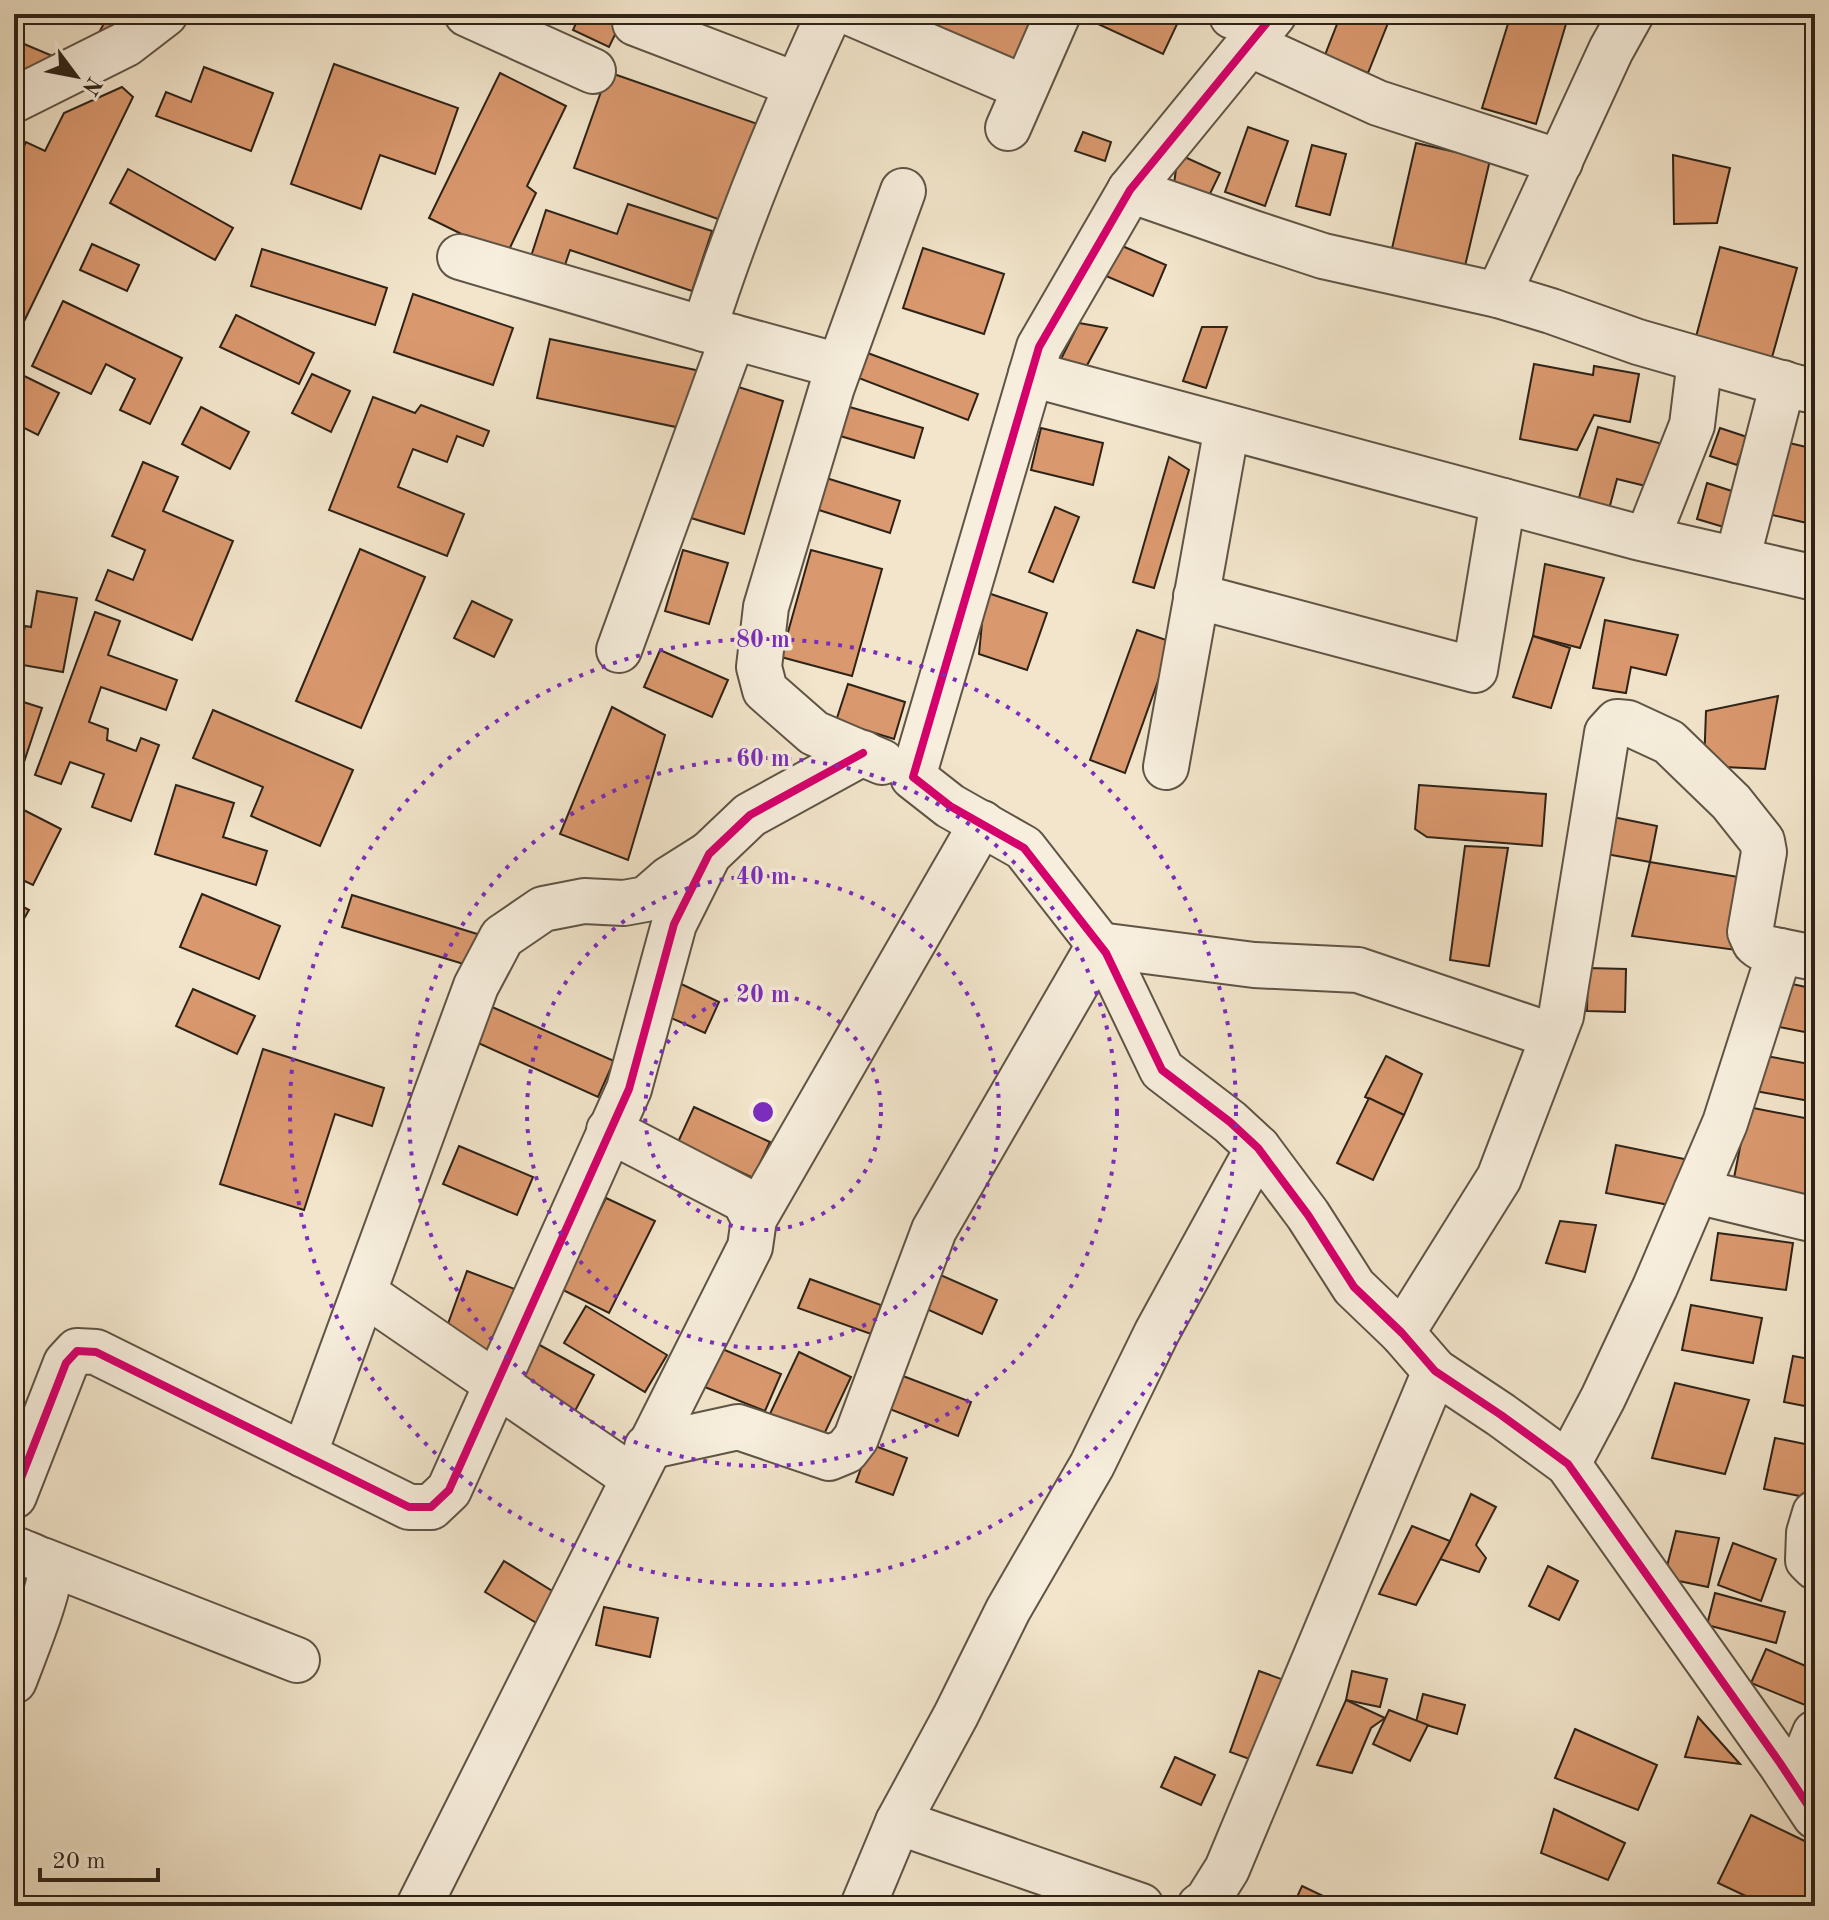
<svg xmlns="http://www.w3.org/2000/svg" width="1829" height="1920" font-family="'Old Standard TT',serif">
<rect width="100%" height="100%" fill="#f2e5cb"/>
<filter id="stains"><feTurbulence type="fractalNoise" baseFrequency=".0025" numOctaves="4"/><feColorMatrix values="0 0 0 0 .2 0 0 0 0 .09 0 0 0 0 .02 0 0 0 .5 -.17"/></filter>
<radialGradient id="worn" r=".72"><stop offset=".6" stop-color="#630" stop-opacity="0"/><stop offset="1" stop-color="#630" stop-opacity=".3"/></radialGradient>
<g fill="#da986e" stroke="#2e2318" stroke-width="2">
<path d="M 109,14 L 146,14 L 86,57 Z"/>
<path d="M 580,14 L 625,14 L 609,47 L 573,30 Z"/>
<path d="M 886,14 L 1038,14 L 1013,70 Z"/>
<path d="M 1087,14 L 1167,14 L 1179,20 L 1163,54 L 1085,18 Z"/>
<path d="M 1341,14 L 1382,14 L 1390,18 L 1368,73 L 1325,55 Z"/>
<path d="M 1511,14 L 1569,14 L 1536,124 L 1482,108 Z"/>
<path d="M 17,41 L 74,65 L 14,94 L 14,47 Z"/>
<path d="M 334,64 L 458,108 L 435,174 L 380,155 L 361,209 L 291,184 Z"/>
<path d="M 204,67 L 273,93 L 251,151 L 156,116 L 166,92 L 191,102 Z"/>
<path d="M 608,72 L 766,127 L 732,224 L 574,168 Z"/>
<path d="M 500,73 L 566,106 L 527,186 L 536,193 L 506,256 L 429,218 Z"/>
<path d="M 122,87 L 133,97 L 14,342 L 14,167 L 26,142 L 45,151 L 64,113 Z"/>
<path d="M 1248,127 L 1288,141 L 1265,206 L 1225,192 Z"/>
<path d="M 1083,132 L 1111,142 L 1105,161 L 1075,151 Z"/>
<path d="M 1416,143 L 1490,160 L 1461,283 L 1388,266 Z"/>
<path d="M 1312,145 L 1346,154 L 1330,215 L 1296,206 Z"/>
<path d="M 1178,154 L 1220,173 L 1207,200 L 1174,184 Z"/>
<path d="M 1673,155 L 1730,168 L 1717,223 L 1674,224 Z"/>
<path d="M 128,169 L 233,228 L 215,260 L 110,203 Z"/>
<path d="M 628,204 L 712,231 L 692,291 L 570,250 L 559,283 L 526,272 L 546,210 L 617,234 Z"/>
<path d="M 92,244 L 139,265 L 127,291 L 80,270 Z"/>
<path d="M 1120,245 L 1166,265 L 1153,296 L 1106,276 Z"/>
<path d="M 1720,247 L 1797,268 L 1769,368 L 1693,348 Z"/>
<path d="M 923,248 L 1004,274 L 984,334 L 903,308 Z"/>
<path d="M 262,249 L 387,288 L 375,325 L 251,286 Z"/>
<path d="M 413,294 L 513,328 L 493,385 L 394,352 Z"/>
<path d="M 63,301 L 182,358 L 150,424 L 120,410 L 135,379 L 106,364 L 91,394 L 32,366 Z"/>
<path d="M 236,315 L 314,353 L 299,384 L 220,347 Z"/>
<path d="M 1079,323 L 1107,328 L 1085,369 L 1059,363 Z"/>
<path d="M 1202,327 L 1227,327 L 1206,388 L 1183,381 Z"/>
<path d="M 550,339 L 705,372 L 676,427 L 537,398 Z"/>
<path d="M 865,352 L 978,394 L 968,420 L 856,377 Z"/>
<path d="M 1534,364 L 1593,375 L 1594,366 L 1639,374 L 1630,422 L 1594,415 L 1577,450 L 1520,439 Z"/>
<path d="M 14,371 L 59,393 L 38,435 L 14,423 Z"/>
<path d="M 312,374 L 350,391 L 331,432 L 292,413 Z"/>
<path d="M 732,385 L 783,401 L 744,534 L 691,518 Z"/>
<path d="M 373,397 L 415,413 L 421,405 L 489,431 L 483,446 L 457,436 L 447,462 L 413,449 L 398,487 L 464,514 L 447,556 L 329,510 Z"/>
<path d="M 846,406 L 923,428 L 914,458 L 837,435 Z"/>
<path d="M 201,407 L 249,432 L 230,469 L 182,444 Z"/>
<path d="M 1598,427 L 1670,446 L 1658,489 L 1617,479 L 1607,517 L 1576,509 Z"/>
<path d="M 1041,428 L 1103,443 L 1093,485 L 1031,470 Z"/>
<path d="M 1720,428 L 1747,437 L 1737,465 L 1710,456 Z"/>
<path d="M 1785,442 L 1815,449 L 1815,487 L 1807,523 L 1768,514 Z"/>
<path d="M 1169,457 L 1189,470 L 1154,588 L 1133,582 Z"/>
<path d="M 143,462 L 178,477 L 163,511 L 233,541 L 192,640 L 96,600 L 108,570 L 133,580 L 145,550 L 112,536 Z"/>
<path d="M 823,477 L 900,501 L 890,533 L 813,508 Z"/>
<path d="M 1707,483 L 1738,493 L 1727,528 L 1697,519 Z"/>
<path d="M 1055,507 L 1079,517 L 1053,582 L 1029,572 Z"/>
<path d="M 360,549 L 425,577 L 361,728 L 296,701 Z"/>
<path d="M 683,550 L 728,563 L 709,624 L 665,611 Z"/>
<path d="M 811,550 L 882,569 L 852,676 L 781,657 Z"/>
<path d="M 1545,564 L 1604,578 L 1580,648 L 1533,636 Z"/>
<path d="M 37,591 L 77,598 L 63,672 L 17,664 L 25,626 L 31,627 Z"/>
<path d="M 985,592 L 1047,613 L 1027,670 L 979,654 Z"/>
<path d="M 472,601 L 512,620 L 494,657 L 454,638 Z"/>
<path d="M 95,612 L 120,621 L 108,655 L 177,680 L 166,710 L 101,687 L 89,722 L 108,729 L 107,740 L 136,751 L 141,738 L 159,745 L 131,821 L 92,807 L 104,774 L 70,762 L 61,784 L 35,775 Z"/>
<path d="M 1605,620 L 1678,635 L 1666,675 L 1631,667 L 1626,693 L 1593,688 Z"/>
<path d="M 1137,630 L 1172,642 L 1125,773 L 1090,760 Z"/>
<path d="M 1533,636 L 1570,648 L 1551,708 L 1513,697 Z"/>
<path d="M 660,650 L 728,680 L 712,717 L 644,687 Z"/>
<path d="M 848,684 L 905,702 L 894,739 L 836,721 Z"/>
<path d="M 1778,696 L 1765,769 L 1704,766 L 1706,711 Z"/>
<path d="M 14,699 L 42,708 L 21,771 L 14,768 Z"/>
<path d="M 612,707 L 665,735 L 628,860 L 560,834 Z"/>
<path d="M 213,710 L 353,770 L 320,846 L 251,816 L 263,787 L 193,758 Z"/>
<path d="M 176,785 L 234,803 L 223,837 L 267,851 L 256,885 L 155,854 Z"/>
<path d="M 1419,785 L 1546,794 L 1542,846 L 1427,837 L 1415,829 Z"/>
<path d="M 14,805 L 61,829 L 33,885 L 14,876 Z"/>
<path d="M 1613,817 L 1657,826 L 1650,862 L 1606,854 Z"/>
<path d="M 1465,846 L 1508,848 L 1489,966 L 1450,960 Z"/>
<path d="M 1650,862 L 1756,880 L 1736,950 L 1632,936 Z"/>
<path d="M 202,894 L 280,926 L 259,979 L 180,947 Z"/>
<path d="M 352,895 L 490,938 L 480,969 L 342,927 Z"/>
<path d="M 14,902 L 29,910 L 14,936 Z"/>
<path d="M 1588,968 L 1626,969 L 1625,1012 L 1587,1011 Z"/>
<path d="M 675,981 L 719,1002 L 705,1033 L 660,1013 Z"/>
<path d="M 1783,982 L 1815,989 L 1815,1034 L 1774,1026 Z"/>
<path d="M 193,989 L 255,1016 L 237,1054 L 176,1026 Z"/>
<path d="M 492,1007 L 614,1061 L 598,1097 L 476,1042 Z"/>
<path d="M 263,1049 L 384,1088 L 372,1126 L 335,1114 L 304,1210 L 220,1184 Z"/>
<path d="M 1386,1056 L 1422,1074 L 1404,1115 L 1365,1097 Z"/>
<path d="M 1766,1056 L 1815,1065 L 1815,1102 L 1755,1091 Z"/>
<path d="M 1369,1098 L 1404,1115 L 1373,1180 L 1337,1163 Z"/>
<path d="M 694,1107 L 770,1142 L 753,1178 L 678,1142 Z"/>
<path d="M 1748,1107 L 1815,1120 L 1815,1204 L 1732,1188 Z"/>
<path d="M 1616,1145 L 1694,1161 L 1685,1208 L 1606,1193 Z"/>
<path d="M 459,1146 L 533,1177 L 517,1215 L 443,1184 Z"/>
<path d="M 606,1198 L 655,1221 L 609,1313 L 561,1289 Z"/>
<path d="M 1560,1221 L 1596,1225 L 1585,1272 L 1546,1263 Z"/>
<path d="M 1718,1233 L 1793,1243 L 1786,1290 L 1711,1280 Z"/>
<path d="M 927,1269 L 997,1300 L 982,1334 L 911,1302 Z"/>
<path d="M 467,1271 L 520,1291 L 497,1355 L 444,1335 Z"/>
<path d="M 810,1279 L 881,1305 L 871,1334 L 798,1308 Z"/>
<path d="M 1691,1305 L 1762,1318 L 1753,1363 L 1682,1350 Z"/>
<path d="M 586,1306 L 667,1355 L 645,1392 L 564,1343 Z"/>
<path d="M 536,1343 L 594,1375 L 575,1411 L 516,1378 Z"/>
<path d="M 713,1345 L 781,1374 L 765,1411 L 697,1384 Z"/>
<path d="M 799,1352 L 851,1377 L 820,1443 L 768,1418 Z"/>
<path d="M 1793,1356 L 1815,1360 L 1815,1408 L 1784,1402 Z"/>
<path d="M 890,1371 L 971,1402 L 958,1436 L 877,1404 Z"/>
<path d="M 1675,1383 L 1749,1400 L 1725,1474 L 1652,1458 Z"/>
<path d="M 1775,1438 L 1815,1446 L 1805,1497 L 1764,1489 Z"/>
<path d="M 870,1444 L 907,1458 L 893,1495 L 856,1482 Z"/>
<path d="M 1471,1494 L 1496,1507 L 1476,1545 L 1486,1558 L 1479,1572 L 1440,1559 L 1450,1541 Z"/>
<path d="M 1412,1526 L 1450,1541 L 1416,1605 L 1379,1594 Z"/>
<path d="M 1676,1531 L 1719,1538 L 1708,1587 L 1664,1578 Z"/>
<path d="M 1733,1543 L 1776,1559 L 1761,1601 L 1718,1585 Z"/>
<path d="M 504,1561 L 562,1597 L 543,1627 L 485,1592 Z"/>
<path d="M 1548,1566 L 1578,1581 L 1559,1620 L 1529,1606 Z"/>
<path d="M 14,1592 L 29,1597 L 14,1619 Z"/>
<path d="M 1715,1593 L 1785,1612 L 1776,1643 L 1707,1625 Z"/>
<path d="M 604,1607 L 658,1618 L 650,1657 L 596,1645 Z"/>
<path d="M 1766,1649 L 1815,1670 L 1815,1709 L 1751,1683 Z"/>
<path d="M 1259,1671 L 1284,1680 L 1255,1761 L 1230,1752 Z"/>
<path d="M 1352,1671 L 1387,1679 L 1380,1707 L 1346,1700 Z"/>
<path d="M 1423,1694 L 1465,1705 L 1457,1734 L 1416,1722 Z"/>
<path d="M 1346,1700 L 1385,1718 L 1371,1728 L 1352,1773 L 1317,1765 Z"/>
<path d="M 1389,1710 L 1428,1725 L 1410,1761 L 1373,1744 Z"/>
<path d="M 1698,1717 L 1740,1764 L 1685,1757 Z"/>
<path d="M 1575,1729 L 1657,1765 L 1638,1810 L 1555,1778 Z"/>
<path d="M 1175,1757 L 1215,1775 L 1201,1805 L 1161,1787 Z"/>
<path d="M 1554,1809 L 1625,1843 L 1608,1880 L 1541,1853 Z"/>
<path d="M 1751,1815 L 1815,1846 L 1815,1881 L 1803,1906 L 1767,1906 L 1718,1883 Z"/>
<path d="M 1302,1886 L 1344,1906 L 1293,1906 Z"/>
</g>
<g fill="none" stroke-linecap="round" stroke-linejoin="round">
<defs>
<g id="minor">
<path d="M 467,14 L 593,71"/>
<path d="M 853,14 L 1025,88"/>
<path d="M 1274,14 L 1130,190 L 1039,347 L 913,777 L 950,806 L 1024,848 L 1106,953 L 1162,1070 L 1230,1122 L 1258,1148 L 1308,1215 L 1354,1287 L 1402,1333 L 1435,1371 L 1501,1415 L 1568,1464 L 1780,1763 L 1815,1816"/>
<path d="M 1232,16 L 1233,14"/>
<path d="M 635,23 L 797,85"/>
<path d="M 1249,44 L 1378,103 L 1560,162"/>
<path d="M 14,100 L 126,44 L 165,14"/>
<path d="M 1008,128 L 1058,14"/>
<path d="M 1130,190 L 1253,233 L 1323,256 L 1498,295 L 1551,311 L 1638,342 L 1795,387 L 1815,391"/>
<path d="M 460,257 L 704,329 L 839,366"/>
<path d="M 1498,295 L 1611,50 L 1631,14"/>
<path d="M 704,329 C 738,222 782,116 829,14"/>
<path d="M 1031,374 L 1637,537 L 1815,578"/>
<path d="M 1647,539 L 1692,425 L 1700,360"/>
<path d="M 1737,560 L 1783,383"/>
<path d="M 1196,596 L 1475,670 L 1503,501"/>
<path d="M 619,650 L 733,337"/>
<path d="M 882,762 L 814,733 L 765,690 L 759,667 L 766,607 L 832,387 L 903,191"/>
<path d="M 1166,767 L 1227,427"/>
<path d="M 1696,1191 L 1815,1220"/>
<path d="M 754,1219 L 982,823"/>
<path d="M 364,1293 L 632,1477"/>
<path d="M 1402,1333 L 1499,1178 L 1561,1016 L 1607,733 L 1617,722 L 1628,723 L 1669,742 L 1731,802 L 1762,841 L 1764,852 L 1750,932 L 1755,943 L 1760,947 L 1815,958"/>
<path d="M 647,1447 L 738,1427 L 829,1458 L 846,1451 L 856,1438 L 934,1230 L 1099,945 L 1254,965 L 1358,970 L 1553,1036"/>
<path d="M 304,1455 L 476,986 L 502,937 L 543,909 L 584,901 L 624,903 L 646,899 L 669,879 L 707,855"/>
<path d="M 1568,1464 L 1603,1398 L 1655,1287 L 1725,1123 L 1780,951"/>
<path d="M 14,1496 L 66,1363 L 77,1351 L 96,1352 L 409,1507 L 431,1507 L 449,1490 L 629,1089 L 674,924 L 709,854 L 750,815 L 863,753"/>
<path d="M 1815,1513 L 1809,1533 L 1808,1560 L 1815,1567"/>
<path d="M 42,1560 L 297,1660"/>
<path d="M 14,1681 C 21,1662 51,1588 49,1573 C 46,1559 31,1556 20,1551"/>
<path d="M 1794,1784 L 1815,1733"/>
<path d="M 898,1822 L 1141,1906"/>
<path d="M 419,1906 L 750,1247 L 754,1219 L 744,1200 L 609,1130"/>
<path d="M 863,1906 L 898,1822 L 956,1715 L 1008,1610 L 1092,1465 L 1157,1332 L 1258,1148"/>
<path d="M 1200,1906 L 1207,1901 L 1227,1869 L 1435,1371"/>
</g>
</defs>
<use href="#minor" stroke="#5f5445" stroke-width="48"/>
<use href="#minor" stroke="#f7eedd" stroke-width="44"/>
<defs>
<g id="cycleway">
<path d="M 1274,14 L 1130,190 L 1039,347 L 913,777 L 950,806 L 1024,848 L 1106,953 L 1162,1070 L 1230,1122 L 1258,1148 L 1308,1215 L 1354,1287 L 1402,1333 L 1435,1371 L 1501,1415 L 1568,1464 L 1780,1763 L 1815,1816"/>
<path d="M 14,1496 L 66,1363 L 77,1351 L 96,1352 L 409,1507 L 431,1507 L 449,1490 L 629,1089 L 674,924 L 709,854 L 750,815 L 863,753"/>
</g>
</defs>
<use href="#cycleway" stroke="#f7eedd" stroke-width="13"/>
<use href="#cycleway" stroke="#d6006c" stroke-width="8"/>
</g>
<g fill="none" stroke="#7b2cbf" stroke-width="4" stroke-dasharray="4 8">
<circle cx="763" cy="1112" r="118"/>
<circle cx="763" cy="1112" r="236"/>
<circle cx="763" cy="1112" r="354"/>
<circle cx="763" cy="1112" r="473"/>
</g>
<circle cx="763" cy="1112" r="12" fill="#7b2cbf" stroke="#f7eedd" stroke-width="4"/>
<g font-size="24" text-anchor="middle" font-weight="bold" fill="#7b2cbf" stroke="#f7eedd" stroke-width="7" stroke-linejoin="round" paint-order="stroke">
<text x="763" y="647">80 m</text>
<text x="763" y="766">60 m</text>
<text x="763" y="884">40 m</text>
<text x="763" y="1002">20 m</text>
</g>
<rect width="1829" height="1920" fill="none" stroke="#f2e5cb" stroke-width="48"/>
<rect x="16" y="16" width="1797" height="1888" fill="none" stroke="#2e2318" stroke-width="4"/>
<rect x="24" y="24" width="1781" height="1872" fill="none" stroke="#2e2318" stroke-width="2"/>
<g transform="translate(76 76) rotate(122)" stroke="#f7eedd" stroke-width="6" paint-order="stroke">
<path d="M0-6L14 30L0 20L-14 30Z" fill="#2e2318"/>
<text y="-12" font-size="22" font-weight="bold" text-anchor="middle" fill="#2e2318">N</text>
</g>
<path d="M40 1868v12h118v-12" fill="none" stroke="#2e2318" stroke-width="4"/>
<text x="52" y="1868" font-size="24" fill="#2e2318" stroke="#f7eedd" stroke-width="6" paint-order="stroke">20 m</text>
<rect width="100%" height="100%" filter="url(#stains)"/>
<rect width="100%" height="100%" fill="url(#worn)"/>
</svg>
